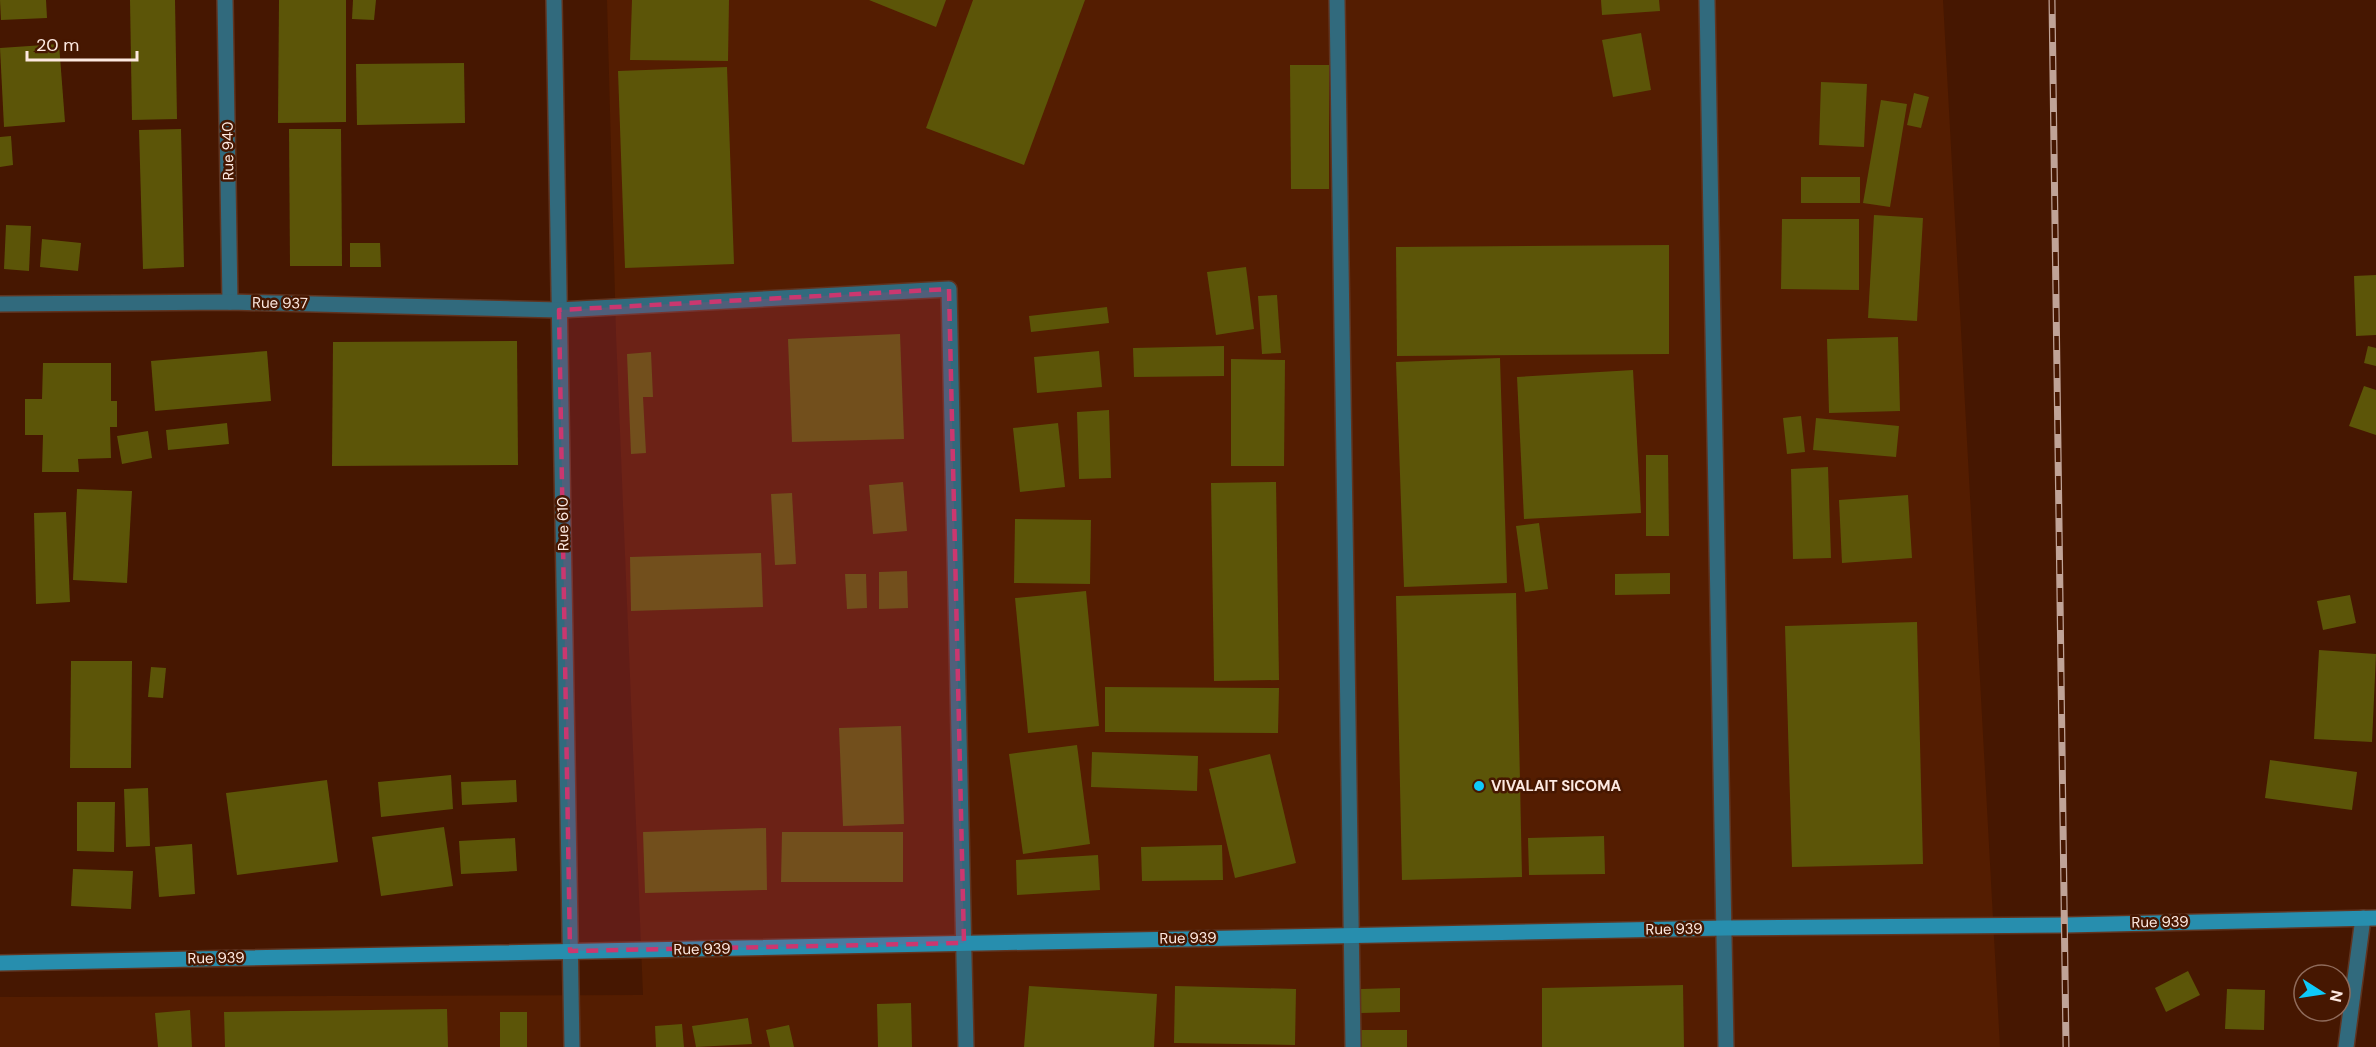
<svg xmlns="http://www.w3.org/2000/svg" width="2376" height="1047" font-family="'DM Sans',sans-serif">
<rect width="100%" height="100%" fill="#461701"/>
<path fill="#541d01" d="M 607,0 L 1943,0 L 2000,1047 L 0,1047 L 0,997 L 643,995 L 616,334 Z"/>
<g fill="#5c5508">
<path d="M 0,0 L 46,0 L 47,18 L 1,20 Z"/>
<path d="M 130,0 L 175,0 L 177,119 L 132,120 Z"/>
<path d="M 279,0 L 346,0 L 346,122 L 278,123 Z"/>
<path d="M 353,0 L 376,0 L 374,20 L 352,19 Z"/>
<path d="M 632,0 L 729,0 L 728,61 L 630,60 Z"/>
<path d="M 869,0 L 946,0 L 936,27 Z"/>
<path d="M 973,0 L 1085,0 L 1024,165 L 926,128 Z"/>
<path d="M 1601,0 L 1659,0 L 1660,11 L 1602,15 Z"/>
<path d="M 1641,33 L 1651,90 L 1613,97 L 1602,40 Z"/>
<path d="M 59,44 L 65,122 L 4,127 L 0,48 Z"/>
<path d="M 464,63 L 465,123 L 357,125 L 356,64 Z"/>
<path d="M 1290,65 L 1329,65 L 1329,189 L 1291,189 Z"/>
<path d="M 727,67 L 734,264 L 625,268 L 618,71 Z"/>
<path d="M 1821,82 L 1867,84 L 1864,147 L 1819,145 Z"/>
<path d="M 1914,93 L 1929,97 L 1921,128 L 1907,125 Z"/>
<path d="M 1881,100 L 1907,104 L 1890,207 L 1863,203 Z"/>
<path d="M 181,129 L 184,267 L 143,269 L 139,130 Z"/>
<path d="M 289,129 L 341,129 L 342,266 L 290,266 Z"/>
<path d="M 11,136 L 13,165 L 0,167 L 0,137 Z"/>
<rect x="1801" y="177" width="59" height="26"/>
<path d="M 1874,215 L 1923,218 L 1917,321 L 1868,318 Z"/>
<path d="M 1782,219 L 1859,219 L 1859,290 L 1781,289 Z"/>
<path d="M 6,225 L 31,226 L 29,271 L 4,269 Z"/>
<path d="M 42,239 L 81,243 L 78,271 L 40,267 Z"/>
<path d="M 350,243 L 380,243 L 381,267 L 350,267 Z"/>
<path d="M 1669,245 L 1669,354 L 1397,356 L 1396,247 Z"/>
<path d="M 1246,267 L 1254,329 L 1216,335 L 1207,272 Z"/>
<path d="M 2376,275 L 2376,335 L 2356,336 L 2354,276 Z"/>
<path d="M 1277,295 L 1281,353 L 1262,354 L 1258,296 Z"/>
<path d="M 1107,307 L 1109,323 L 1031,332 L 1029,316 Z"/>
<path d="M 900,334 L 904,439 L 792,442 L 788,339 Z"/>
<path d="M 1898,337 L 1900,411 L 1829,413 L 1827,339 Z"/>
<path d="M 517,341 L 518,465 L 332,466 L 333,342 Z"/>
<path d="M 1224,346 L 1224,376 L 1134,377 L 1133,348 Z"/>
<path d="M 2368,346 L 2376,348 L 2376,366 L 2364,363 Z"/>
<path d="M 267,351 L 271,401 L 155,411 L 151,361 Z"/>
<path d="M 1099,351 L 1102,387 L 1037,393 L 1034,357 Z"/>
<path d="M 651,352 L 653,397 L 643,397 L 646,453 L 631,454 L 627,354 Z"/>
<path d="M 1500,358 L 1507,583 L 1404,587 L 1396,362 Z"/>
<path d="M 1231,359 L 1285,360 L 1284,466 L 1231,466 Z"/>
<path d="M 43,363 L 111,363 L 111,401 L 117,401 L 117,427 L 110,427 L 111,458 L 78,459 L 79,472 L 42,472 L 43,435 L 25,435 L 25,399 L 42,399 Z"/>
<path d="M 1633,370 L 1641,513 L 1524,519 L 1517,377 Z"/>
<path d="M 2364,386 L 2376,390 L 2376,435 L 2349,426 Z"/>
<path d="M 1109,410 L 1111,478 L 1079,479 L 1077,412 Z"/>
<path d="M 1801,416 L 1805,452 L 1787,454 L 1783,418 Z"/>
<path d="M 1816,418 L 1899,426 L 1896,457 L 1813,450 Z"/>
<path d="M 227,423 L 229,444 L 168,450 L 166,430 Z"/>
<path d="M 1058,423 L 1065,487 L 1020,492 L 1013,428 Z"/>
<path d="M 148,431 L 152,458 L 122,464 L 117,436 Z"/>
<path d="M 1646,455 L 1668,455 L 1669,536 L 1646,536 Z"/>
<path d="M 1828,467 L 1831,558 L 1793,559 L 1791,469 Z"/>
<path d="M 903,482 L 907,531 L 873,534 L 869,485 Z"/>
<path d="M 1276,482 L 1279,680 L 1214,681 L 1211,483 Z"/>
<path d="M 77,489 L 132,491 L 127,583 L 73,580 Z"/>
<path d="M 792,493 L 796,564 L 775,565 L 771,494 Z"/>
<path d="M 1908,495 L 1912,558 L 1842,563 L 1839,500 Z"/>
<path d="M 66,512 L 70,602 L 36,604 L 34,513 Z"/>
<path d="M 1015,519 L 1091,520 L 1090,584 L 1014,583 Z"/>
<path d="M 1539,523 L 1548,589 L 1525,592 L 1516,526 Z"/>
<path d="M 761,553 L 763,607 L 631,611 L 630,557 Z"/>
<path d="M 907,571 L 908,608 L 879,609 L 879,572 Z"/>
<path d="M 1670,573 L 1670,594 L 1615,595 L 1615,574 Z"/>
<path d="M 845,574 L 866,574 L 867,608 L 847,609 Z"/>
<path d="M 1086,591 L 1099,726 L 1028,733 L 1015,598 Z"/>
<path d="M 1516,593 L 1522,877 L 1402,880 L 1396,596 Z"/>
<path d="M 2350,595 L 2356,623 L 2323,630 L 2317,601 Z"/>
<path d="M 1917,622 L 1923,864 L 1792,867 L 1785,626 Z"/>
<path d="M 2319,650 L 2376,654 L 2372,742 L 2314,739 Z"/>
<path d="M 71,661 L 132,661 L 131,768 L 70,768 Z"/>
<path d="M 151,667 L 166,668 L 163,698 L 148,697 Z"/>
<path d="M 1105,687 L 1279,688 L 1278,733 L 1105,732 Z"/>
<path d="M 901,726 L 904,824 L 843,826 L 839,728 Z"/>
<path d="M 1077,745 L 1090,844 L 1023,854 L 1009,754 Z"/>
<path d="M 1092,752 L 1198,756 L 1197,791 L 1091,787 Z"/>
<path d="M 1270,754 L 1296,863 L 1235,878 L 1209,769 Z"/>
<path d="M 2270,760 L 2357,772 L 2352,810 L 2265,798 Z"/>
<path d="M 451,775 L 453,809 L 381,817 L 378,782 Z"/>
<path d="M 327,780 L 338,862 L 237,875 L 226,793 Z"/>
<path d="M 516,780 L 517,802 L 462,805 L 461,782 Z"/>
<path d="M 148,788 L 150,846 L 126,847 L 124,789 Z"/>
<path d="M 77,802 L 115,802 L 114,852 L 77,851 Z"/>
<path d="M 444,827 L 453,886 L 381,896 L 372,837 Z"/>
<path d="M 766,828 L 767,890 L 645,893 L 643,832 Z"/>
<path d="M 782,832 L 903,832 L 903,882 L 781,882 Z"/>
<path d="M 1604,836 L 1605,874 L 1529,875 L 1528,838 Z"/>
<path d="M 515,838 L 517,871 L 461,874 L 459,841 Z"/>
<path d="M 192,844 L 195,894 L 159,897 L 155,847 Z"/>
<path d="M 1222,845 L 1223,880 L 1142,881 L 1141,847 Z"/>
<path d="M 1098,855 L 1100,890 L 1017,895 L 1016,860 Z"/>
<path d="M 73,869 L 133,871 L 131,909 L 71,906 Z"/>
<path d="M 2188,971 L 2200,995 L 2166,1012 L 2155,988 Z"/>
<path d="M 1683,985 L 1684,1047 L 1542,1047 L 1542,988 Z"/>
<path d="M 1029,986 L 1157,994 L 1154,1047 L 1024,1047 Z"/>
<path d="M 1175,986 L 1296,989 L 1295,1045 L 1174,1043 Z"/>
<path d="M 1400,988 L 1400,1012 L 1361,1013 L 1361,989 Z"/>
<path d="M 2227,989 L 2265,990 L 2264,1030 L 2225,1029 Z"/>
<path d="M 911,1003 L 912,1047 L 878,1047 L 877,1004 Z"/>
<path d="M 447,1009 L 448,1047 L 225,1047 L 224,1012 Z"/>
<path d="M 190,1010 L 192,1047 L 158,1047 L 155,1013 Z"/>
<rect x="500" y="1012" width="27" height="35"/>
<path d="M 748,1018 L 752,1044 L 696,1047 L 692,1026 Z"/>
<path d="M 682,1024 L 684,1047 L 656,1047 L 655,1026 Z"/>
<path d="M 789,1025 L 794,1047 L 770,1047 L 766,1030 Z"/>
<rect x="1358" y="1030" width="49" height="17"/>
</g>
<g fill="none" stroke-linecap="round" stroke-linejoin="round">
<defs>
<g id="minor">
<path d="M 225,0 L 230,302"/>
<path d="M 554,0 L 572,1047"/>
<path d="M 1337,0 L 1353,1047"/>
<path d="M 1707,0 L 1726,1047"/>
<path d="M 0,304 L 230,302 L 559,310 L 949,289 L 966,1047"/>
<path d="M 2346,1047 L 2363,918"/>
</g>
<path id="secondary" d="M 0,963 L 1724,928 L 2066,925 L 2376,918"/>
</defs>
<use href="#minor" stroke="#603420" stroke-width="18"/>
<use href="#secondary" stroke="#603420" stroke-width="18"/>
<use href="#minor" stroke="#316a7d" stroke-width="15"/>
<use href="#secondary" stroke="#278eae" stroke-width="15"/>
<defs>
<path id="rail" d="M 2052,0 L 2066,1047"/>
</defs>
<use href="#rail" stroke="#c0a397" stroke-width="7"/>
<use href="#rail" stroke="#461701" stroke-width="4.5" stroke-dasharray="14" stroke-linecap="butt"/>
</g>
<path fill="#cb376f" fill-opacity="0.2" stroke="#cb376f" stroke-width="4.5" stroke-dasharray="12 8" stroke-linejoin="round" d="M 949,289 L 964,943 L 570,951 L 559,310 Z"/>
<circle fill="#0ecafa" stroke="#461701" stroke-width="2" cx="1479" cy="786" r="6"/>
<g text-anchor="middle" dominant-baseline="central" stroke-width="5" stroke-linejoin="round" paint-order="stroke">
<g font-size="15" fill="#fde9e1" stroke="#461701">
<text transform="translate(228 151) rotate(-91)">Rue 940</text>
<text transform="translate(280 303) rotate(1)">Rue 937</text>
<text transform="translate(563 524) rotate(-91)">Rue 610</text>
<text transform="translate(2160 922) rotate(-1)">Rue 939</text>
<text transform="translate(1674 929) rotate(-1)">Rue 939</text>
<text transform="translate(1188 938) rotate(-1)">Rue 939</text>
<text transform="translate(702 949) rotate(-1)">Rue 939</text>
<text transform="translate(216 958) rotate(-1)">Rue 939</text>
</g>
<g font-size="15" font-weight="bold" fill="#fde9e1" stroke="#461701" text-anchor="start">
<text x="1491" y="786">VIVALAIT SICOMA</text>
</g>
</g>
<g transform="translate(2322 993) rotate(102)"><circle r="28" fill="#461701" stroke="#8f6b5b" stroke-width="1.5"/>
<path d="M0-4.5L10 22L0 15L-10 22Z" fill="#0ecafa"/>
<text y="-9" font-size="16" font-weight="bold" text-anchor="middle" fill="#fde9e1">N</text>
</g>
<path d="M27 51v9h110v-9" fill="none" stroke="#fde9e1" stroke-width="3"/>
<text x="36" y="51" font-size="18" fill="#fde9e1" stroke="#461701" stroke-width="4.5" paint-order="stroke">20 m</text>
</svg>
